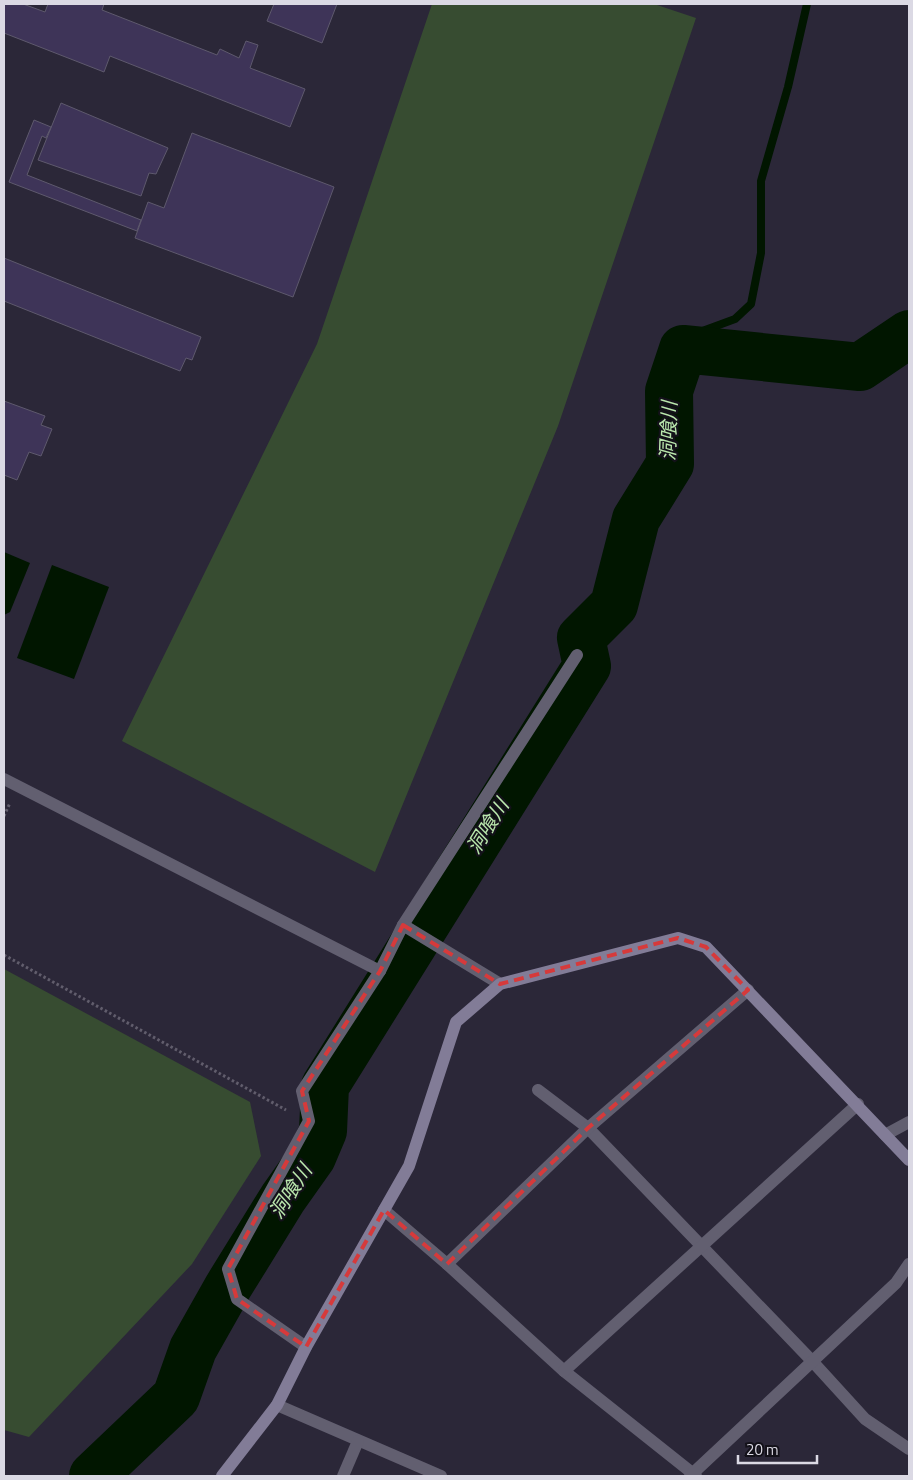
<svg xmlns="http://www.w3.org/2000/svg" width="913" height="1480" font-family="'Titillium Web','Noto Sans JP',sans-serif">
<rect width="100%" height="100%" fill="#2b2738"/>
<g fill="#374c31">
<path d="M 432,4 L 654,4 L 696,18 L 558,426 L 375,872 L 122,741 L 317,344 Z"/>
<path d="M 4,969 L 250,1102 L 261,1156 L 192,1264 L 29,1437 L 4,1430 Z"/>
</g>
<g fill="#011600">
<path d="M 4,552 L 30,563 L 10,612 L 4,615 Z"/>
<path d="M 52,565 L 109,587 L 74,679 L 17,658 Z"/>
</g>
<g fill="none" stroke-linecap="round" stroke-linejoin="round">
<path stroke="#011600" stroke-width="8" d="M 683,349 L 697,333 L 735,319 L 751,304 L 761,253 L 761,181 L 788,87 L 807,4"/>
<path stroke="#011600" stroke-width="48" d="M 93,1476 L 176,1397 L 193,1349 L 228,1287 L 283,1198 L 312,1157 L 323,1131 L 325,1086 L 587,666 L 581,638 L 614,605 L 636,519 L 670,464 L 669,391 L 683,349 L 860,367 L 909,334"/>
</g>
<g fill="#3e3458" stroke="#5e596d">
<path d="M 4,4 L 23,4 L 45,12 L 48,4 L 104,4 L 102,10 L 217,55 L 220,49 L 239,58 L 246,41 L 258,45 L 250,68 L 305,89 L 290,127 L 110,56 L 104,72 L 4,33 Z"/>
<path d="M 274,4 L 337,4 L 322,43 L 267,21 Z"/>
<path d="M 61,103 L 168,148 L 156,174 L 149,173 L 141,196 L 38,160 Z"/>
<path d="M 34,120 L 51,127 L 46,138 L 42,136 L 27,175 L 141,220 L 137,231 L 9,182 Z"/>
<path d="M 192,133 L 334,187 L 293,297 L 135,238 L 148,202 L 164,208 Z"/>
<path d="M 4,258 L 201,337 L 192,360 L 186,358 L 180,371 L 4,301 Z"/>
<path d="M 4,401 L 45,416 L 41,425 L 52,429 L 41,456 L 29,452 L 17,480 L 4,475 Z"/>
</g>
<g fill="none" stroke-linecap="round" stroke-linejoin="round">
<g stroke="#615d6c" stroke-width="3" stroke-dasharray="2.5 2.5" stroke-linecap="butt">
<path d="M 4,816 L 10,803"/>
<path d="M 4,955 L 286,1110"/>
</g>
<g stroke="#625f70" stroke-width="12">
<path d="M 4,779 L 380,971"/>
<path d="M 403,925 L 577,655"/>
<path d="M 538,1090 L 588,1128 L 813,1362 L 865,1419 L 909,1449"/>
<path d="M 885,1135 L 909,1122"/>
<path d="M 384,1210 L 447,1264 L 564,1371 L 696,1476"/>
<path d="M 447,1264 L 588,1128 L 748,990"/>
<path d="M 306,1347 L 237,1299 L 228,1269 L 309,1121 L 302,1091 L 380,971 L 403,925 L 500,984"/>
<path d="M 564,1371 L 858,1104"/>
<path d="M 277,1405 L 441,1476"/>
<path d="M 343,1476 L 358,1441"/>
<path d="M 690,1476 L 896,1283 L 909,1264"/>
</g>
<path stroke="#827c97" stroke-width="12" d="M 222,1476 L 277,1405 L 306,1347 L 409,1166 L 456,1022 L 500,984 L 678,938 L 706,947 L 909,1160"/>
</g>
<path fill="none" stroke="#d63a3b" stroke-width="4" stroke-dasharray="10 6" stroke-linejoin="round" d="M 403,925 L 500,984 L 678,938 L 706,947 L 748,990 L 588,1128 L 447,1264 L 384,1210 L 306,1347 L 237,1299 L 228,1269 L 309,1121 L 302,1091 L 380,971 Z"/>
<g text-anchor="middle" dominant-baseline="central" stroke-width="4.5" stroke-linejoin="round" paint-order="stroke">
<g font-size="20" font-style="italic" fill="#bae7ad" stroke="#131119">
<text transform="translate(668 431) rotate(-88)">洞喰川</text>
<text transform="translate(487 826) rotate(-58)">洞喰川</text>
<text transform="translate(290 1191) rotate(-57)">洞喰川</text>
</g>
</g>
<rect width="913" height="1480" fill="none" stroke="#dbd9e4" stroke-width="10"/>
<path d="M738 1455v8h79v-8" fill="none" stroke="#dbd9e4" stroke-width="2.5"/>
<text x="746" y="1455" font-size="15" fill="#dbd9e4" stroke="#131119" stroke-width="4" paint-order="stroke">20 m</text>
</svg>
